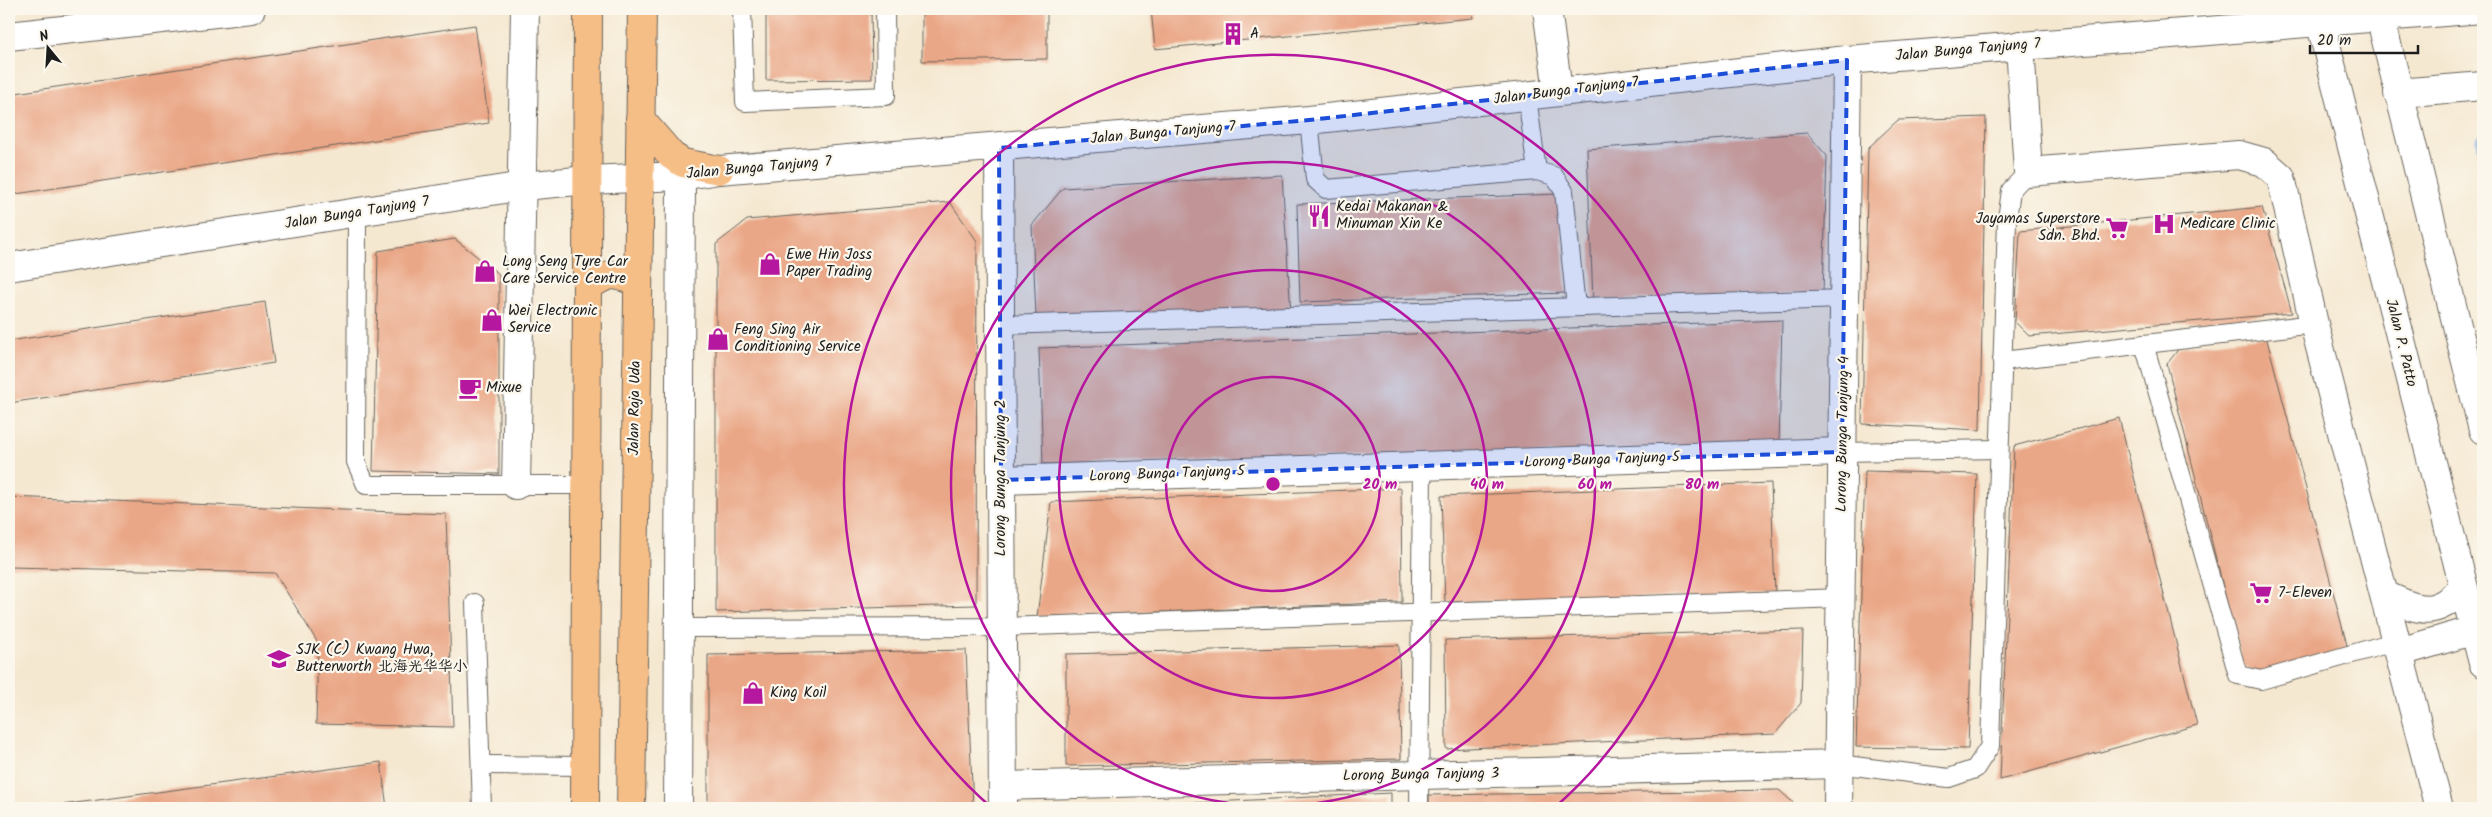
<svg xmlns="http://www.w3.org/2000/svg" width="2492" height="817" font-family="Kalam,'LXGW WenKai TC',sans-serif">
<rect width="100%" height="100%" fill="#fbf7ec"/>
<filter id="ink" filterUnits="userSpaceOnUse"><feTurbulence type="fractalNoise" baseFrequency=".02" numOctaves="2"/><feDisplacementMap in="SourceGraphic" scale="10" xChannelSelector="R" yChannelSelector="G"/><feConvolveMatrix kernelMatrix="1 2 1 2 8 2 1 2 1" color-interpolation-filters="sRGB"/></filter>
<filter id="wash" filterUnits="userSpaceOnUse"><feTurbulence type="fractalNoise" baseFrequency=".0096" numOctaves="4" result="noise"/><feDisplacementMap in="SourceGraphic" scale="20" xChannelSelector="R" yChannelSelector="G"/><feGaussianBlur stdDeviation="1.12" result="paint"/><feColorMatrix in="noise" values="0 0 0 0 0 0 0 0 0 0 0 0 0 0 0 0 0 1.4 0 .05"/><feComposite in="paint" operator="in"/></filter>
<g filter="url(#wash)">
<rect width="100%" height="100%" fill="#f5e8d1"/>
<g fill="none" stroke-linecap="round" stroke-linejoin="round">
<path stroke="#70a4dd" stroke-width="11" d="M 2482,140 L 2483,149"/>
</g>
<g id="blocks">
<g fill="#eaa787">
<path d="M 766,9 L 871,9 L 872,79 L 766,80 Z"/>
<path d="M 922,9 L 1047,9 L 1047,59 L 922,61 Z"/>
<path d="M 1151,9 L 1472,9 L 1473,18 L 1155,49 Z"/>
<path d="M 475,25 L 489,123 L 9,195 L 9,94 Z"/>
<path d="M 1986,117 L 1980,430 L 1862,424 L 1868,148 L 1898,120 Z"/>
<path d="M 1807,133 L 1827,156 L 1823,293 L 1593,301 L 1587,149 Z"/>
<path d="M 1282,175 L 1291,313 L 1036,316 L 1032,225 L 1063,188 Z"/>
<path d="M 1558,194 L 1566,293 L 1300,302 L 1297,204 Z"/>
<path d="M 950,202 L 977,241 L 976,605 L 716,612 L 716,244 L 747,220 Z"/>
<path d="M 2262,207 L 2292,313 L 2029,336 L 2015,322 L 2020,231 Z"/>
<path d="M 455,239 L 499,274 L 499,474 L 373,471 L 378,251 Z"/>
<path d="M 265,302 L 274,363 L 9,403 L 9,341 Z"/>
<path d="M 1782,320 L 1779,448 L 1043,464 L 1039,348 Z"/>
<path d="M 2266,336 L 2348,649 L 2261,675 L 2243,666 L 2167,364 L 2180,347 Z"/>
<path d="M 2119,418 L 2197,725 L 2000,780 L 2014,446 Z"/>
<path d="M 1865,471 L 1977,474 L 1968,749 L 1856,747 Z"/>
<path d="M 1771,483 L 1775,594 L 1445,602 L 1441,496 Z"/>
<path d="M 1401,488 L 1402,602 L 1037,617 L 1051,502 Z"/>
<path d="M 9,497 L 446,514 L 453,727 L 316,724 L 318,643 L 275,573 L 9,567 Z"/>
<path d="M 1803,630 L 1801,703 L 1775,734 L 1446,749 L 1445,640 Z"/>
<path d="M 1399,645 L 1401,759 L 1066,766 L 1066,654 Z"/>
<path d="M 966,650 L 973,808 L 708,808 L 708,655 Z"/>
<path d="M 381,762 L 387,808 L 46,808 L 46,807 Z"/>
<path d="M 1779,790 L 1799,808 L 1429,808 L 1429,795 Z"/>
<path d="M 1391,793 L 1391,808 L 1114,808 L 1114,807 Z"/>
</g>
</g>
</g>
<g filter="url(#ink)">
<use href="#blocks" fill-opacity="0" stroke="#68635b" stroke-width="1"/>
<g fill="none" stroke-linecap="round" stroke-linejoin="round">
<defs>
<g id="service">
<path d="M 742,9 L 745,102 L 886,96 L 885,9"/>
<path d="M 1527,97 L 1537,171 L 1554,176 L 1564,191 L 1576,307"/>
<path d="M 1309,120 L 1315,179 L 1326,189 L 1537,171"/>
<path d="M 357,213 L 356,462 L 366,485 L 585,485"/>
<path d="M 1000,325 L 1844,299"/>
<path d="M 2144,344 L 2238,675 L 2261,680 L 2397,641"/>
<path d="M 2002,361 L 2314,324"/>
<path d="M 1842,452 L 1998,449"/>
<path d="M 475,603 L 482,808"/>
<path d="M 679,628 L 1002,627 L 1841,598"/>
<path d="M 1838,764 L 1949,778 L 1975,769 L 1990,746 L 2007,220 L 2011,190 L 2028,172"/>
<path d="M 482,765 L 586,766"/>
<path d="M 1419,808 L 1422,466"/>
</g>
<g id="minor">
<path d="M 1547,9 L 1558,91"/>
<path d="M 9,36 L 251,9"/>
<path d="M 2020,45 L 2028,172 L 2239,155 L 2264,162 L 2281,177 L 2314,324 L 2439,808"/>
<path d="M 2398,93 L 2483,86"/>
<path d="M 999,148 L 1003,808"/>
<path d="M 9,267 L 523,186 L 588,180"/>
<path d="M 1001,480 L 1842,452"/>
<path d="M 516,485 L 525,9"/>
<path d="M 2385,595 C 2420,611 2434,618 2463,588"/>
<path d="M 2400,652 L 2475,630"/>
<path d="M 1003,786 L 1838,764"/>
<path d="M 678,808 L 681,176"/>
<path d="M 1838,808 L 1847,60"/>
</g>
<g id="tertiary">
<path d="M 2380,16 L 2483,430"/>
<path d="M 2320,21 L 2483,663"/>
<path d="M 588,180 L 681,176 L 719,170 L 1309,120 L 1847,60 L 2482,9"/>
</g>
<g id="primary">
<path d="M 640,119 L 672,156 L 683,163 L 719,170"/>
<path d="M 587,287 C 608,273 614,271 637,283"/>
<path d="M 585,808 L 588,9"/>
<path d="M 631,808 L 642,9"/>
</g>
</defs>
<use href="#service" stroke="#68635b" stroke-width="20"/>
<use href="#minor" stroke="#68635b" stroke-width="30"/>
<use href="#tertiary" stroke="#68635b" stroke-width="30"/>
<use href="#primary" stroke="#68635b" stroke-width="30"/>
<use href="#service" stroke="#fff" stroke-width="18"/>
<use href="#minor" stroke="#fff" stroke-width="28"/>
<use href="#tertiary" stroke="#fff" stroke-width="28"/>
<use href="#primary" stroke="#f6be87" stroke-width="28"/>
</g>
</g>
<path fill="#1d4ed8" fill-opacity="0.2" stroke="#1d4ed8" stroke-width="4" stroke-dasharray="10 6" stroke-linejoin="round" d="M 1847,60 L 1842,452 L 1001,480 L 999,148 L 1309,120 Z"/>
<g fill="none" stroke="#b5179e" stroke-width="2.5">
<circle cx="1273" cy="484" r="107"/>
<circle cx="1273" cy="484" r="214"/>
<circle cx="1273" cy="484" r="322"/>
<path d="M992 808A429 429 0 1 1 1554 808"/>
</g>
<defs>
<symbol id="building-bare" viewBox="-9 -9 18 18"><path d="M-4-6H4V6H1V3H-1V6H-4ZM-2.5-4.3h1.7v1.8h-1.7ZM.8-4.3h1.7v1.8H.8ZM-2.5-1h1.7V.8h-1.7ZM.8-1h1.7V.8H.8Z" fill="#b5179e" stroke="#fbf7ec" stroke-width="2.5" paint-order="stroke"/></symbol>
<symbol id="restaurant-bare" viewBox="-9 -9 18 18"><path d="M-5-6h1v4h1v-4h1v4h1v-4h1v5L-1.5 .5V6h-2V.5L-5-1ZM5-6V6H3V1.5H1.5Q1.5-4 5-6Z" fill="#b5179e" stroke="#fbf7ec" stroke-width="2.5" paint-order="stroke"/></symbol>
<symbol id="hospital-bare" viewBox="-9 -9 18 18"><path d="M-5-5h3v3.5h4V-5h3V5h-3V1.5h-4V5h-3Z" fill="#b5179e" stroke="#fbf7ec" stroke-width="2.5" paint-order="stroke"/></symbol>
<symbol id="supermarket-bare" viewBox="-9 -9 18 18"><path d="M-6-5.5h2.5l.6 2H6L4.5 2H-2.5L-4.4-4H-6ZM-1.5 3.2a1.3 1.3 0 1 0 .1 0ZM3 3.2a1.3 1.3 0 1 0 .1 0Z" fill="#b5179e" stroke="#fbf7ec" stroke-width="2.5" paint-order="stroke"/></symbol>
<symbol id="shop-bare" viewBox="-9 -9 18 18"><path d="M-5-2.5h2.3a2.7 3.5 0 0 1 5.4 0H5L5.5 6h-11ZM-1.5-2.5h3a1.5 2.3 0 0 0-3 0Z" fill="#b5179e" stroke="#fbf7ec" stroke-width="2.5" paint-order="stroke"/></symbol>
<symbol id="cafe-bare" viewBox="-9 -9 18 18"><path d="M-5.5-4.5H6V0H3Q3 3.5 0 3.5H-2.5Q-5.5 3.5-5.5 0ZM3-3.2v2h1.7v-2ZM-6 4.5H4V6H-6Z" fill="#b5179e" stroke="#fbf7ec" stroke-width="2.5" paint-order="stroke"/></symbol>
<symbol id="school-bare" viewBox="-9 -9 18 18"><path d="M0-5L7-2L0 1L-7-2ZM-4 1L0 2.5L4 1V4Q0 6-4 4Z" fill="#b5179e" stroke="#fbf7ec" stroke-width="2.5" paint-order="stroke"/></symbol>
</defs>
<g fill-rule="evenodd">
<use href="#building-bare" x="1217" y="18" width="32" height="32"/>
<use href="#restaurant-bare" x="1303" y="200" width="32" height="32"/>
<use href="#hospital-bare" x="2148" y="208" width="32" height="32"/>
<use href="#supermarket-bare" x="2101" y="212" width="32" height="32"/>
<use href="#shop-bare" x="754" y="248" width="32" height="32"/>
<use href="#shop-bare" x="469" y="255" width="32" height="32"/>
<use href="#shop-bare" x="476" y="304" width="32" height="32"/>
<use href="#shop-bare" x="702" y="323" width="32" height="32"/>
<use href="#cafe-bare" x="454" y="372" width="32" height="32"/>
<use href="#supermarket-bare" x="2245" y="577" width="32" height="32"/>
<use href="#school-bare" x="263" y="643" width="32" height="32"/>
<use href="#shop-bare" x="737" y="677" width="32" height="32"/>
</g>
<g text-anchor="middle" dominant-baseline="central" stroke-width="4.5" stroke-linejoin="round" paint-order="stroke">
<g font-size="15" fill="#1c1c1c" stroke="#fbf7ec" text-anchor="start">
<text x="1250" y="34">A</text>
<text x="1336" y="207">Kedai Makanan &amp;<tspan x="1336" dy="17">Minuman Xin Ke</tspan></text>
<text x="2100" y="219" text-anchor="end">Jayamas Superstore<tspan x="2100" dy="17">Sdn. Bhd.</tspan></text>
<text x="2180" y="224">Medicare Clinic</text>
<text x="786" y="255">Ewe Hin Joss<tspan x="786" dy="17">Paper Trading</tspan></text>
<text x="502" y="262">Long Seng Tyre Car<tspan x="502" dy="17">Care Service Centre</tspan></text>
<text x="508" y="311">Wei Electronic<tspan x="508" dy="17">Service</tspan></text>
<text x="734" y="330">Feng Sing Air<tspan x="734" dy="17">Conditioning Service</tspan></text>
<text x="486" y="388">Mixue</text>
<text x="2278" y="593">7-Eleven</text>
<text x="296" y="650">SJK (C) Kwang Hwa,<tspan x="296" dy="17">Butterworth 北海光华华小</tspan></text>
<text x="770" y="693">King Koil</text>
</g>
<g font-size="15" fill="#1c1c1c" stroke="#fbf7ec">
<text transform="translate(1968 50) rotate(-5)">Jalan Bunga Tanjung 7</text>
<text transform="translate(1566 91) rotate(-7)">Jalan Bunga Tanjung 7</text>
<text transform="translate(1163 133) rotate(-5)">Jalan Bunga Tanjung 7</text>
<text transform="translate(759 168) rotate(-5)">Jalan Bunga Tanjung 7</text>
<text transform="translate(357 213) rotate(-9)">Jalan Bunga Tanjung 7</text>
<text transform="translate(2401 343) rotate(76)">Jalan P. Patto</text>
<text transform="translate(635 408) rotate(-89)">Jalan Raja Uda</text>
<text transform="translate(1843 434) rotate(-89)">Lorong Bunga Tanjung 4</text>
<text transform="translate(1602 460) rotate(-2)">Lorong Bunga Tanjung 5</text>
<text transform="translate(1167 474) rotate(-2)">Lorong Bunga Tanjung 5</text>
<text transform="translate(1001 478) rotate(-90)">Lorong Bunga Tanjung 2</text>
<text transform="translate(1421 775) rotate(-1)">Lorong Bunga Tanjung 3</text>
</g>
</g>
<circle cx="1273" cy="484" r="8" fill="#b5179e" stroke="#fbf7ec" stroke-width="2.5"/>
<g font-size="15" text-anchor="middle" font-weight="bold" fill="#b5179e" stroke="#fbf7ec" stroke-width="4.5" stroke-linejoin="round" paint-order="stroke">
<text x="1380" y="489">20 m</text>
<text x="1487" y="489">40 m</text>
<text x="1595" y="489">60 m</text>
<text x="1702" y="489">80 m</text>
</g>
<rect width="2492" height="817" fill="none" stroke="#fbf7ec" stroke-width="30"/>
<g transform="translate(48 48) rotate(342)" stroke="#fbf7ec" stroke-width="4" paint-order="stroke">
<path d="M0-4L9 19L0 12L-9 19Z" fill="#1c1c1c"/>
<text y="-8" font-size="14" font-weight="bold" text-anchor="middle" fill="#1c1c1c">N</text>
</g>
<path d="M2310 45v8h108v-8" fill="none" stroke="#1c1c1c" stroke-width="2.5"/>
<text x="2317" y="45" font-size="15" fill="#1c1c1c" stroke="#fbf7ec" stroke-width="4" paint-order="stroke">20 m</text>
</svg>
